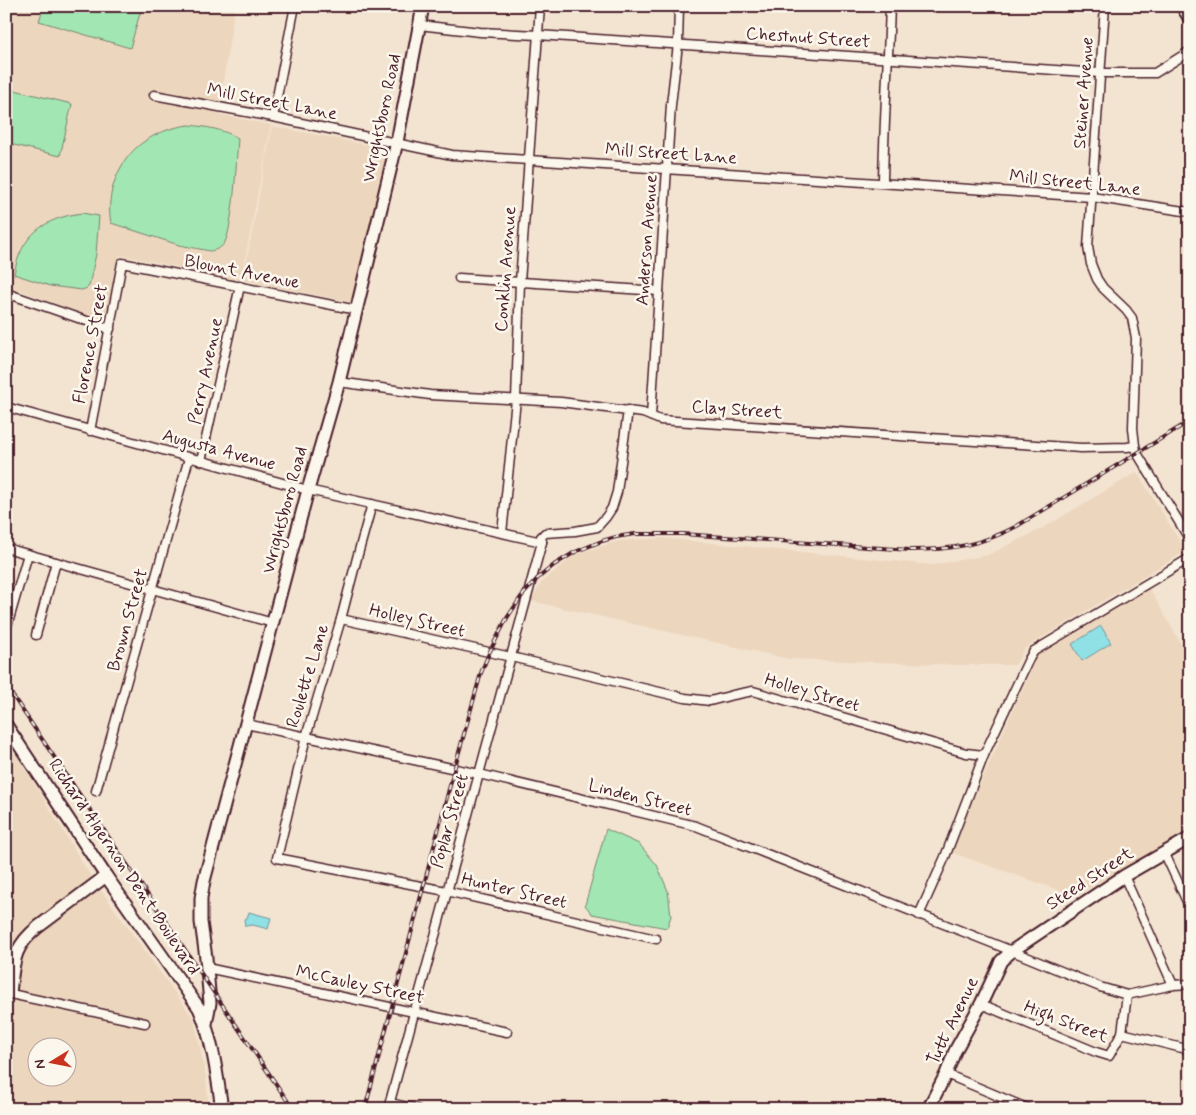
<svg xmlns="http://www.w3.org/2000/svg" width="1196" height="1115" font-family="Mynerve,sans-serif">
<rect width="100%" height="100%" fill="#f3e4d1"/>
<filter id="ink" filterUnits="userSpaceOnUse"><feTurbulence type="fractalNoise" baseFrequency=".02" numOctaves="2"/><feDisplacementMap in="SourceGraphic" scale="10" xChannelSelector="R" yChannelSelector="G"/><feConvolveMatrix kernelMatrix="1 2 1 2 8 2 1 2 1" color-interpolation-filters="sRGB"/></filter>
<g filter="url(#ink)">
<g fill="#edd6be" fill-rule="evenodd">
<path d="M 6,6 L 235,6 L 218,114 L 271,125 L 241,280 L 120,255 L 107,324 L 6,285 Z"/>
<path d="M 272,126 L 389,149 L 351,302 L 243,280 Z"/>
<path d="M 1137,472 L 1186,551 L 1025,648 L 1015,665 L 961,665 L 789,659 L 531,601 L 541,583 L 574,555 L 618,541 L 661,538 L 932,565 L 988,555 L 1041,529 Z"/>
<path d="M 1149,588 L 1190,659 L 1190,831 L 1075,896 L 950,852 L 1037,656 Z"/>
<path d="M 6,740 L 28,773 L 90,875 L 194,1019 L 205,1071 L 209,1109 L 17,1109 L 6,1107 ZM 38,1048 L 68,1048 L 68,1078 L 38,1078 Z"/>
</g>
<g fill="#a2e7b3" stroke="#76836f">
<path d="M 44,6 L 142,6 L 130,48 L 39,21 Z"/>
<path d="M 6,88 L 72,104 L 60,156 L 6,143 Z"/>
<path d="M 189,125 C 207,127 222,129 238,138 C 236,166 235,195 230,223 C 229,229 228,236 225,242 C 222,248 216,250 210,251 L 179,245 L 111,223 C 105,194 119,160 142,143 C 156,133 172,127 189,125 Z"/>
<path d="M 82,213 L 99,216 L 96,254 L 89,286 L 87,288 L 82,290 L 50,286 L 14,274 C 21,235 44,218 82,213 Z"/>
<path d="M 606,829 L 639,844 L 657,865 L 668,891 L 671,916 L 667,928 L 592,914 L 585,905 Z"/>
</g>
<g fill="#8fe1e5" stroke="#73939b">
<path d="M 1101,626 L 1111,643 L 1082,661 L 1072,644 Z"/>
<path d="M 249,912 L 271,918 L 268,929 L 253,925 L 245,926 L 244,919 L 247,918 Z"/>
</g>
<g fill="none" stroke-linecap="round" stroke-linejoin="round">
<defs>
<g id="street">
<path d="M 1105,6 L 1088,247 L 1091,264 L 1097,279 L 1103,288 L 1126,310 L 1132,318 L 1136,338 L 1133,428 L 1135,446 L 1137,453 L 1190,540"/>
<path d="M 419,25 L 480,32 L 538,35 L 1100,73 L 1155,73 L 1190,51"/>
<path d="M 154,95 L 273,117 L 452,155 L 1092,197 L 1190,212"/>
<path d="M 273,117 L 295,6"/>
<path d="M 883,182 C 884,124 888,65 890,6"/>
<path d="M 459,278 L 659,291"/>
<path d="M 6,293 L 110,329"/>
<path d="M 339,382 L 430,395 L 561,402 L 643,413 L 660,420 L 1081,448 L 1127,447 L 1135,446"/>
<path d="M 6,407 L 308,490 L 542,542"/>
<path d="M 651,416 L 667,168 L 671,105 L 678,44 L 679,6"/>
<path d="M 90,431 L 122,263 L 357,310"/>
<path d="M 201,461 L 240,286"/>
<path d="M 372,504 L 357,558 L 341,619 L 306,737 L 277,858 L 446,891 L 656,939"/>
<path d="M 502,533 L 516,400 L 520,282 L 540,6"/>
<path d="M 6,548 L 273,623"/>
<path d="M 341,619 L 511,657 L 685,698 L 710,701 L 733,695 L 753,691 L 966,753 L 984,755"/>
<path d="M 6,630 L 28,554"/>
<path d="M 36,635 L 56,562"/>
<path d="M 246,724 L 479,774 L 696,826 L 1012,951 L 1100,987 L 1127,995 L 1173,985 L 1190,984"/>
<path d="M 96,791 L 189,458"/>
<path d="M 1164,852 L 1190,908"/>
<path d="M 1124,876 L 1173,985"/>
<path d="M 919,915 L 945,857 L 984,755 L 1029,659 L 1034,651 L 1190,558"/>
<path d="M 207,968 L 507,1032"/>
<path d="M 6,993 L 145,1023"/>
<path d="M 981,1004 L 1096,1052 L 1109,1056 L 1122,1033 L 1127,995"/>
<path d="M 1122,1033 L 1190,1050"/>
<path d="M 946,1074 L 1029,1109"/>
<path d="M 390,1103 L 417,1109"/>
<path d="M 388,1109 L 542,542 L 541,537 L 545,533 L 575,531 L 597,527 L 606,517 L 612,508 L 617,492 L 628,410"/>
</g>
<g id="secondary">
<path d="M 1182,6 L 1190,19"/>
<path d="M 6,725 L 106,876 L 199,1008 C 213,1040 217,1075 222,1109"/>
<path d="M 10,993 C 14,962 12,948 38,927 L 106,876"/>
<path d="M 206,1024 L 210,1003 L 206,958 L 201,922 L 201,898 L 204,881 L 308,490 L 339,382 L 397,142 L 423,6"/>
<path d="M 928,1109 L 946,1074 L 955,1051 L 981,1004 L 1001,961 L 1012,951 L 1124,876 L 1190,838"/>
</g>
</defs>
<use href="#street" stroke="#4a1f2b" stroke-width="11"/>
<use href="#secondary" stroke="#4a1f2b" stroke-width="15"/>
<use href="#street" stroke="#fbf7ec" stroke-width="8"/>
<use href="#secondary" stroke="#fbf7ec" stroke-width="11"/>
<defs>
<g id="rail">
<path d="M 6,686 L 293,1109"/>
<path d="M 365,1109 L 454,770 L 481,673 L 489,653 L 507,618 L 521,597 L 537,579 L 554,565 L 575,552 L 602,541 L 616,537 L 635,534 L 683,534 L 910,550 C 950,550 982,545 1017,526 L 1190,421"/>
</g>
</defs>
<use href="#rail" stroke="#4a1f2b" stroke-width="4"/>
<use href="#rail" stroke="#fbf7ec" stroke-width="2" stroke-dasharray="5.5" stroke-linecap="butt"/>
</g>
</g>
<g text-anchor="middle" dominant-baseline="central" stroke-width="5" stroke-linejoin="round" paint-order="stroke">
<g font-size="18" fill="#4a1f2b" stroke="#fbf7ec">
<text transform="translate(808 38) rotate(4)">Chestnut Street</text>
<text transform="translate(1084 93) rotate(-86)">Steiner Avenue</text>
<text transform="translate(272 102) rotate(11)">Mill Street Lane</text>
<text transform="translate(382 118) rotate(-78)">Wrightsboro Road</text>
<text transform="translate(671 154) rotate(4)">Mill Street Lane</text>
<text transform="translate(1075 183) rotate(6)">Mill Street Lane</text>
<text transform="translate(647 240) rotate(-86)">Anderson Avenue</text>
<text transform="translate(506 269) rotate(-86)">Conklin Avenue</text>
<text transform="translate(242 272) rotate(11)">Blount Avenue</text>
<text transform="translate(91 344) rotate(-79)">Florence Street</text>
<text transform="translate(206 371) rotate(-78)">Perry Avenue</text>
<text transform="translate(737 410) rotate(4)">Clay Street</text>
<text transform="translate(219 450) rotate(15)">Augusta Avenue</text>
<text transform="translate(285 510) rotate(-75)">Wrightsboro Road</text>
<text transform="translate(128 620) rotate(-74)">Brown Street</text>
<text transform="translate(417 621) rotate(13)">Holley Street</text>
<text transform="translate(308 676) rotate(-73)">Roulette Lane</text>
<text transform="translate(812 693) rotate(16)">Holley Street</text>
<text transform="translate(640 798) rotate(14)">Linden Street</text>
<text transform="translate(450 821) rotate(-74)">Poplar Street</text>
<text transform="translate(124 867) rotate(56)">Richard Algernon Dent Boulevard</text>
<text transform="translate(1090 879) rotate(-33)">Steed Street</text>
<text transform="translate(514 891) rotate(13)">Hunter Street</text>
<text transform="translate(360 985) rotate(12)">McCauley Street</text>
<text transform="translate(953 1021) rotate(-64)">Tutt Avenue</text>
<text transform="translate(1066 1022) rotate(21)">High Street</text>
</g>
</g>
<rect width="1196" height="1115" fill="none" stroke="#fbf7ec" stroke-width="25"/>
<rect x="12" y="12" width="1171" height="1090" fill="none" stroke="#4a1f2b" stroke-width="2" filter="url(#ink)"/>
<g transform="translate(52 1062) rotate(260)"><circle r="24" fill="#fbf7ec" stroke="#b4a19f"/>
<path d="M0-4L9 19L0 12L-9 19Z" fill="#c8321e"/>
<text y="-8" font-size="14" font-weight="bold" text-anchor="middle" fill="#4a1f2b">N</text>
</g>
</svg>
